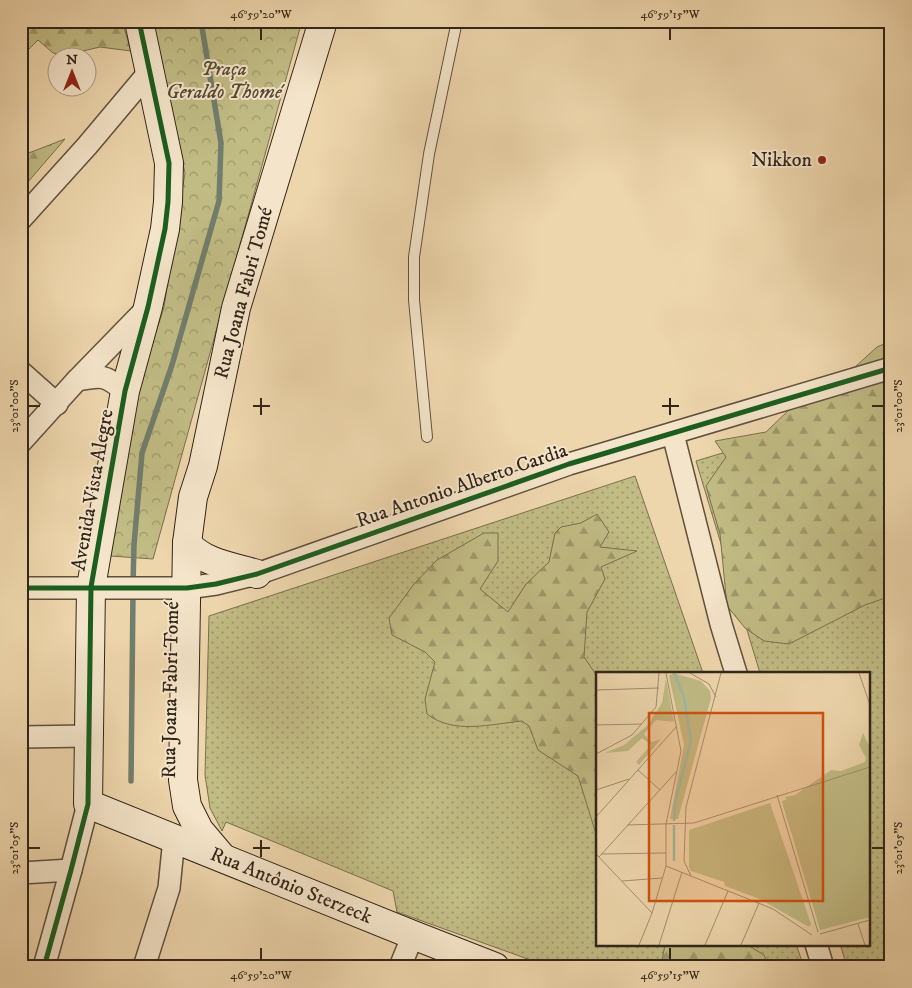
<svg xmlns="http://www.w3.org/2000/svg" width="912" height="988" font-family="'IM FELL DW Pica',serif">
<defs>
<pattern id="grass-dots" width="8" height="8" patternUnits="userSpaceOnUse" patternTransform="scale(1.25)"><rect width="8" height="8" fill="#c1bb84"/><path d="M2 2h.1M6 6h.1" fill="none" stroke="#9d986b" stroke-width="1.8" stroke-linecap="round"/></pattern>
<pattern id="forest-firs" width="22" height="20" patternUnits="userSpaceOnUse" patternTransform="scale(1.25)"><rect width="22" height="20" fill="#c1bb84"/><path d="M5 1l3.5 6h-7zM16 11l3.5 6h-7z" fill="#9d986b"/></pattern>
<pattern id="park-crowns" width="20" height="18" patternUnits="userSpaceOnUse" patternTransform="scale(1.25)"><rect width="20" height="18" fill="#c1bb84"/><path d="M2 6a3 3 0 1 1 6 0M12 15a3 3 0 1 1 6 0" fill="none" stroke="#9d986b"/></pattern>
</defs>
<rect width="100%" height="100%" fill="#eed6ac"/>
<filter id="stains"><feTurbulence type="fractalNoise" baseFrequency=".004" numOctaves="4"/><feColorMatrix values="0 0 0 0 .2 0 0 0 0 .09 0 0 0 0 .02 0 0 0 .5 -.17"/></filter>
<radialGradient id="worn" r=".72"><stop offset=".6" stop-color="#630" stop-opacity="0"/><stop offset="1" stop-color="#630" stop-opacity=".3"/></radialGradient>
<g fill="url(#grass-dots)" stroke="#79704e">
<path d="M 891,402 L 891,967 L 847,967 L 840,944 L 868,944 L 868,673 L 760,673 L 696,461 Z"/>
<path d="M 635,476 L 703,673 L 597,673 L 597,944 L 796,944 L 804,967 L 550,967 L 397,912 L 393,891 L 226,822 L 222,831 L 210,808 L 205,775 L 209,616 Z"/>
</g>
<g fill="url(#forest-firs)" stroke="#79704e">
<path d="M 22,21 L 122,21 L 131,51 L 100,47 L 66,55 L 53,53 L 38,40 L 21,57 Z"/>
<path d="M 65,139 L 21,190 L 21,156 Z"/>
<path d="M 891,341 L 891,596 L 865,605 L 789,644 L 764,641 L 745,628 L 727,606 L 720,534 L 706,486 L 726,457 L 715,441 L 766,432 L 822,378 L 855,367 L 877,347 Z"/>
<path d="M 597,514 L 609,532 L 600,547 L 637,551 L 601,567 L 605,579 L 587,612 L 584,657 L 597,676 L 597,837 L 578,776 L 538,750 L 529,726 L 522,721 C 491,724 454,735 427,714 L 425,699 L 435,662 L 425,652 L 392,635 L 389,618 L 414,584 L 437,560 L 484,533 L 498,533 L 498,561 L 480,589 L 508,612 L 526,584 L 549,562 L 555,533 L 561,527 L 581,523 Z"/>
<path d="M 665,944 L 746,944 L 764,955 L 769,967 L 661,967 Z"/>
</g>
<path fill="url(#park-crowns)" stroke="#79704e" d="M 151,21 L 302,21 L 153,559 L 110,556 L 135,398 L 164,307 L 185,173 Z"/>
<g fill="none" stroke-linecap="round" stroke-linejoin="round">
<g stroke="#717e6d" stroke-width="5.5">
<path d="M 133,584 L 134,545 L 142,453 L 172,365 L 219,201 L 221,143 L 201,21"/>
<path d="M 131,781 L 133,593"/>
</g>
<defs>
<path id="lane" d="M 427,437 L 414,300 L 414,257 L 429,154 L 457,21"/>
<g id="street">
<path d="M 21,219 L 87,146 L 150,71"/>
<path d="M 21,372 L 57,404"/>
<path d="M 77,380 C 102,375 105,375 125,391"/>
<path d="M 673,434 L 721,624 L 736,673"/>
<path d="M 21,442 L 77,380 L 148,307"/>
<path d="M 21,588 L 187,588 L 216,584 L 257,574 L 569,464 L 891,368"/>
<path d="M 21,737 L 89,736"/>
<path d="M 21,873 L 71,870"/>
<path d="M 816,944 L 823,967"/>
<path d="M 44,967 L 71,870 L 88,804"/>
<path d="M 144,967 L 169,888 L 174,838"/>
<path d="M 400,967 L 413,935"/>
</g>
<g id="secondary">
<path d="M 139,21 L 169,163 L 168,202 L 165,229 L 148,307 L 125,391 L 91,587 L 88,804 L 413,935 L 495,967"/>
<path d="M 187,543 C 202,563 234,567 257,574"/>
<path d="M 221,856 L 199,830 L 187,806 L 183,780 L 187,543 L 193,497 L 203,466 L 236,308 L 323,21"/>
</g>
</defs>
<use href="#lane" stroke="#60513e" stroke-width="12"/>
<use href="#street" stroke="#60513e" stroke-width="24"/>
<use href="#secondary" stroke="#312519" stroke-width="30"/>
<use href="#lane" stroke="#f4e4c9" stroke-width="10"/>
<use href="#street" stroke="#f4e4c9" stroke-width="21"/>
<use href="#secondary" stroke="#f4e4c9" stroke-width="28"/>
<defs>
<g id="cycleway">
<path d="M 21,588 L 187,588 L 216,584 L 257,574 L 569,464 L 891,368"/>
<path d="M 44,967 L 71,870 L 88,804 L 91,587 L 125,391 L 148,307 L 165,229 L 168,202 L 169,163 L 139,21"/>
</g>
</defs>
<use href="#cycleway" stroke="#f4e4c9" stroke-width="8"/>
<use href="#cycleway" stroke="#1b5e20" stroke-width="5"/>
</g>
<path fill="none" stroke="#312519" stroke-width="2" d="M 261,28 L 261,40M 670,28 L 670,40M 261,398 L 261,415M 670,398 L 670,415M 28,406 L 40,406M 253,406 L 270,406M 662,406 L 679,406M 872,406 L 884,406M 261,840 L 261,857M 28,848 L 40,848M 253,848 L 270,848M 872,848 L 884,848M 261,948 L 261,960M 670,948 L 670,960"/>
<circle fill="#8f2418" stroke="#f4e4c9" stroke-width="2" cx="822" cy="160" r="5"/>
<g text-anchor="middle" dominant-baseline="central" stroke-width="4" stroke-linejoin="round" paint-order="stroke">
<g font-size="20" font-style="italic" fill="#554a34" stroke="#f4e4c9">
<text x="224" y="69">Praça<tspan x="224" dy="23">Geraldo Thomé</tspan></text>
</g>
<g font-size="20" fill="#312519" stroke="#f4e4c9" text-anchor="end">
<text x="812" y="160">Nikkon</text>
</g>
<g font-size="20" fill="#312519" stroke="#f4e4c9">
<text transform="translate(244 293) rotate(-75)">Rua Joana Fabri Tomé</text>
<text transform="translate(462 486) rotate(-19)">Rua Antonio Alberto Cardia</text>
<text transform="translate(93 490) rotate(-80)">Avenida Vista Alegre</text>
<text transform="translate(171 690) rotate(-89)">Rua Joana Fabri Tomé</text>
<text transform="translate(291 886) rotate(22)">Rua Antônio Sterzeck</text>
</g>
</g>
<g transform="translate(596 672)">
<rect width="274" height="274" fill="#eed6ac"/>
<path d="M 274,101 L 274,245 L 224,258 L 186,129 ZM 174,131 L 215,252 L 213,255 L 164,227 L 129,214 L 128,210 L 95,199 L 93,195 L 93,158 Z" fill="#c1bb84"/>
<path d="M 70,7 L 78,50 L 60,48 L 48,62 L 56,70 L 65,67 L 43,93 L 40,90 L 55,73 L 46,66 L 32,79 L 9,81 L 28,73 L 52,53 L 66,31 ZM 267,61 L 274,76 L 274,154 L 225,153 L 203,163 L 195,160 L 187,133 L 191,128 L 189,125 L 199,123 L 235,98 L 245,99 L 269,90 L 270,86 L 263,73 ZM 167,139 L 168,145 L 174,145 L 168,149 L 165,157 L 164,166 L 169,173 L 168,186 L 187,206 L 189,215 L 200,228 L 191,237 L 180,232 L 180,217 L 167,201 L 163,188 L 152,178 L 136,178 L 136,167 L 128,161 L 136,147 L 148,142 L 144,153 L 150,157 L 159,142 Z" fill="#c1bb84"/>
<path d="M 77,1 L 105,9 L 114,19 L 115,26 L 82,147 L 74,147 L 88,73 L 73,4 Z" fill="#c1bb84"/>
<path fill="none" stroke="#9bbaa5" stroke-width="2.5" d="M 78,149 L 80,127 L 95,68 L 88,26 L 79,2M 78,189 L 78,153"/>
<path fill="none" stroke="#a28f71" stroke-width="1" d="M 94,1 L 113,12 L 120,25M 263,1 L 274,33M 0,18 L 63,16M 0,53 L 46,52M 0,82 L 36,63 L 60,35 L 63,1M 42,98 L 64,118M 0,118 L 33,107M 181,123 L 222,260M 0,145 L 81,54M 31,153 L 98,151 L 274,95M 0,182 L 56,241M 5,182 L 70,181M 3,185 L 80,100M 70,194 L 177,237 L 216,263M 95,204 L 88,189 L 90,135 L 125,1M 26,209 L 66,206M 262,252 L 269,273M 224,262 L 274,248M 43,273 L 56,241 L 70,194 L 70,152 L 85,79 L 70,1M 63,273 L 86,200M 109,273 L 132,219M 145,273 L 163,231"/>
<path fill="#cd510e" fill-opacity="0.15" stroke="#cd510e" stroke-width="2.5" d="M 53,41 L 227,41 L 227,229 L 53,229 Z"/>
<rect width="274" height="274" fill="none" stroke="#312519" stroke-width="2.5"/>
</g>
<rect width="912" height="988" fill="none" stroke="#eed6ac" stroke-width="55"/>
<g transform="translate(72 72)"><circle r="24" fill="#f4e4c9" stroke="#a69883"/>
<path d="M0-4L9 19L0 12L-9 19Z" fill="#8f2418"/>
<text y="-8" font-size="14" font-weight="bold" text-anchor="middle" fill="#312519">N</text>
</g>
<rect x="28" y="28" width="856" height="932" fill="none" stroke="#312519" stroke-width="2"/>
<g font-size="12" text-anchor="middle" fill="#312519">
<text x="261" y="18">46°59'20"W</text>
<text x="670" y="18">46°59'15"W</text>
<text transform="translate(14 406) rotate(-90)" y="4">23°01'00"S</text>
<text transform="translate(898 406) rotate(-90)" y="4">23°01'00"S</text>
<text transform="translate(14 848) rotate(-90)" y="4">23°01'05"S</text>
<text transform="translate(898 848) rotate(-90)" y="4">23°01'05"S</text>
<text x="261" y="979">46°59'20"W</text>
<text x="670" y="979">46°59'15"W</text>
</g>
<rect width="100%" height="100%" filter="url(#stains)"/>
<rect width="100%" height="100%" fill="url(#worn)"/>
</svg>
